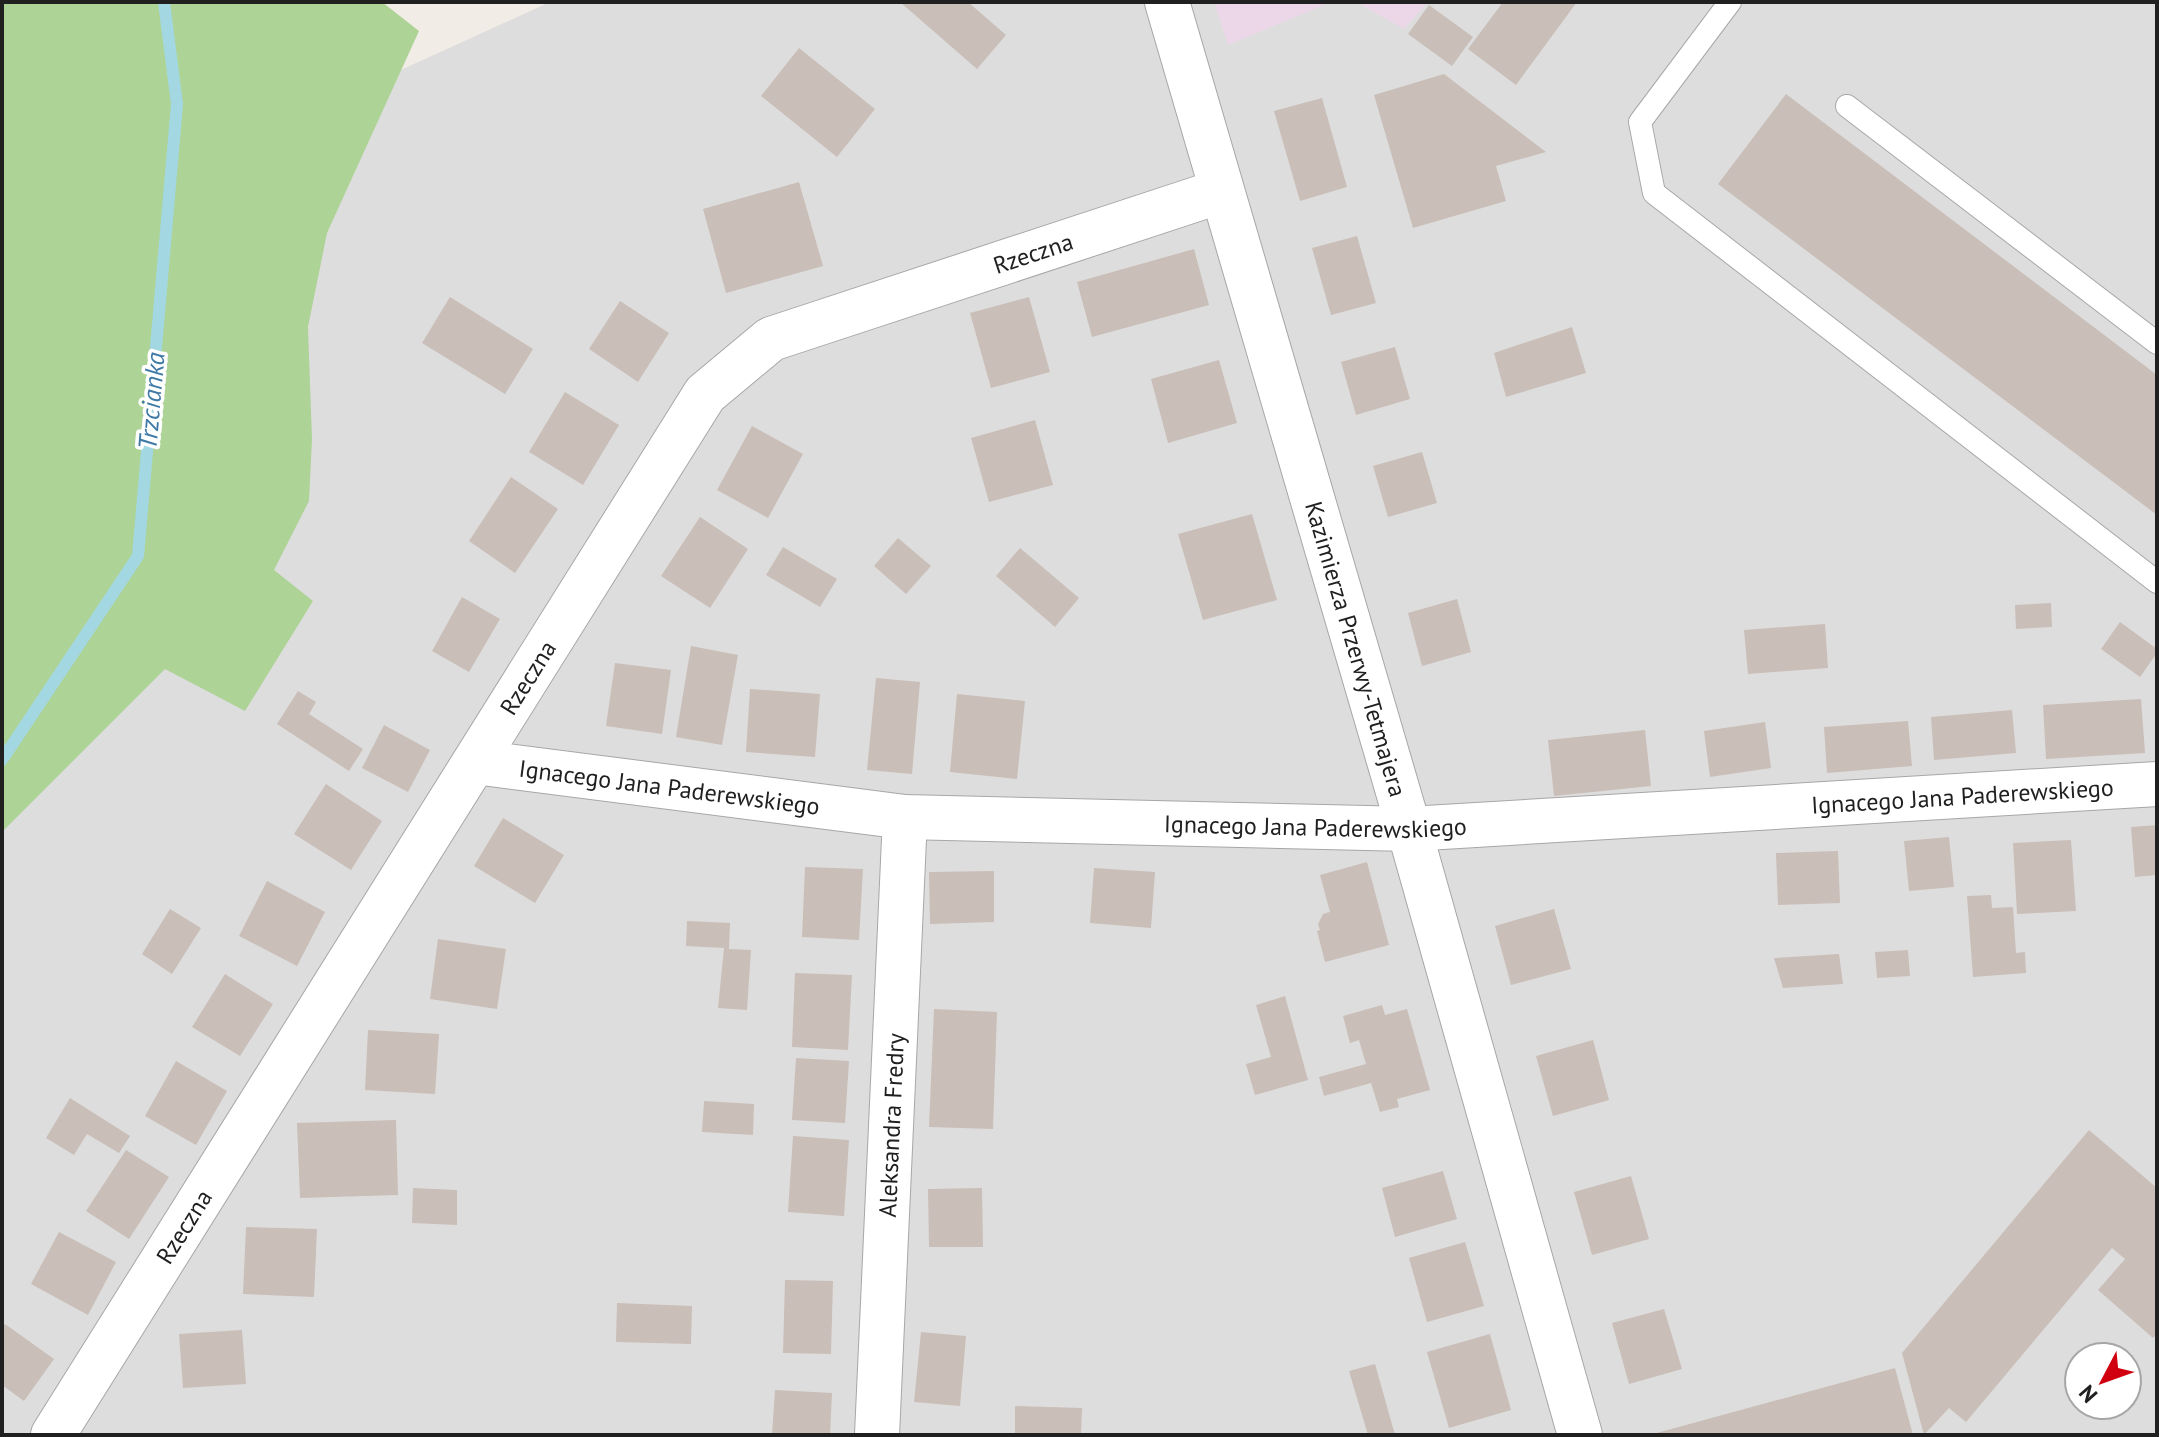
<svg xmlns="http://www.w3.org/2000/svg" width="2159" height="1437" font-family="'PT Sans',sans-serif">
<rect width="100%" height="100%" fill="#f1ece5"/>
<path fill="#dedddd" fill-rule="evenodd" d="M 550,2 L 2157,2 L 2157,1435 L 2,1435 L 2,173 L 258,135 ZM 2079,1357 L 2127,1357 L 2127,1405 L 2079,1405 Z"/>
<g fill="#ebd7e8">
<path d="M 1214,2 L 1331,2 L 1228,45 Z"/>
<path d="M 1356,2 L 1428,2 L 1404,29 Z"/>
</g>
<path fill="#add397" d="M 2,2 L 382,2 L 419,31 L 327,233 L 308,327 L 312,439 L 309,501 L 274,570 L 313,601 L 245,711 L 165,669 L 2,832 Z"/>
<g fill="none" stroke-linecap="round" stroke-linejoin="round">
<path stroke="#a3d8e2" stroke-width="12" d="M 2,760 L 138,556 L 177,104 L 164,2"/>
</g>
<g fill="#c9beb8">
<path d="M 900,2 L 968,2 L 1006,35 L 977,69 Z"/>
<path d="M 1503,2 L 1577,2 L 1516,85 L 1468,49 Z"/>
<path d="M 1429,5 L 1473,37 L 1452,66 L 1408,34 Z"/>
<path d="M 799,48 L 875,109 L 837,157 L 761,96 Z"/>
<path d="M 1444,74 L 1546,152 L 1496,166 L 1506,201 L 1413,228 L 1374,95 Z"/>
<path d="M 1786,94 L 2157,375 L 2157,515 L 1718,184 Z"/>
<path d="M 1322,98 L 1347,187 L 1300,201 L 1274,111 Z"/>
<path d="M 799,182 L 823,266 L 726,293 L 703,209 Z"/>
<path d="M 1357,236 L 1376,303 L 1331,315 L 1312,248 Z"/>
<path d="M 1194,249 L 1209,305 L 1092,337 L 1077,282 Z"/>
<path d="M 450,297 L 533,349 L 505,394 L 422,343 Z"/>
<path d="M 1029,297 L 1050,372 L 991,388 L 970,313 Z"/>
<path d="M 620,301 L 669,333 L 638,382 L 589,349 Z"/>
<path d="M 1572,327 L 1586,373 L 1506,397 L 1494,353 Z"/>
<path d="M 1395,347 L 1410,399 L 1356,415 L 1341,362 Z"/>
<path d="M 1219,360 L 1237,423 L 1168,443 L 1151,379 Z"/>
<path d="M 565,392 L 619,425 L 583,485 L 529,452 Z"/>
<path d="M 1035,420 L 1053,485 L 989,502 L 971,438 Z"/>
<path d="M 752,426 L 803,454 L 768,518 L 717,490 Z"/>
<path d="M 1422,452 L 1437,503 L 1388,517 L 1373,466 Z"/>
<path d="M 511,477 L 558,509 L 515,573 L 469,541 Z"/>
<path d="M 1252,514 L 1277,600 L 1203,620 L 1178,534 Z"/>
<path d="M 700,517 L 748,549 L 710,608 L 661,576 Z"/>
<path d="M 898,538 L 931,566 L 906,594 L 874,566 Z"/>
<path d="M 783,547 L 837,579 L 820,607 L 766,575 Z"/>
<path d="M 1020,548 L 1079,598 L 1055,627 L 996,576 Z"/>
<path d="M 462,597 L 500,619 L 469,672 L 432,651 Z"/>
<path d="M 1457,599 L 1471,652 L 1422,666 L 1408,613 Z"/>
<path d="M 2051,603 L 2052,627 L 2016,629 L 2015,605 Z"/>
<path d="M 2120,622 L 2157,649 L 2157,653 L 2140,677 L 2101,649 Z"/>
<path d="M 1825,624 L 1828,668 L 1748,674 L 1744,630 Z"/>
<path d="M 691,646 L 738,655 L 722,745 L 676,737 Z"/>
<path d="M 615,663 L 671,670 L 662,734 L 606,726 Z"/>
<path d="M 876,678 L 920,682 L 912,774 L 867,770 Z"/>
<path d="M 750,689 L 820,694 L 815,757 L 746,752 Z"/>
<path d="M 298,691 L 316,702 L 309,714 L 363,749 L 349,771 L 277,724 Z"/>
<path d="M 957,694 L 1025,701 L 1017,779 L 950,772 Z"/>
<path d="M 2141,699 L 2145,753 L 2046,759 L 2043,705 Z"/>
<path d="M 2012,710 L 2016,753 L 1934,760 L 1931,717 Z"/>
<path d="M 1908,721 L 1912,766 L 1827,773 L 1824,727 Z"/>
<path d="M 1765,722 L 1771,768 L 1710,777 L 1704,731 Z"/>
<path d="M 384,725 L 430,750 L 408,792 L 362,768 Z"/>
<path d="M 1645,730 L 1651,786 L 1554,796 L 1548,740 Z"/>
<path d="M 326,784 L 382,821 L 351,870 L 294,834 Z"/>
<path d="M 503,818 L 564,855 L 535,903 L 474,866 Z"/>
<path d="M 2157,825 L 2157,875 L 2135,877 L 2131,827 Z"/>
<path d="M 1949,837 L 1954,887 L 1909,891 L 1904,841 Z"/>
<path d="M 2071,840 L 2076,911 L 2017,914 L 2013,843 Z"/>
<path d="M 1838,851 L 1840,903 L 1778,905 L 1776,853 Z"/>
<path d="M 1367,862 L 1389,945 L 1325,962 L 1317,931 L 1320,930 L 1318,924 L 1323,914 L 1330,912 L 1320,875 Z"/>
<path d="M 805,867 L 863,869 L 859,940 L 802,937 Z"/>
<path d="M 1094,868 L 1155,872 L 1151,928 L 1090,923 Z"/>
<path d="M 994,871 L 994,922 L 930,924 L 929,872 Z"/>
<path d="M 267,881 L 325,912 L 297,966 L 239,936 Z"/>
<path d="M 1991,895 L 1992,908 L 2013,907 L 2016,953 L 2025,952 L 2026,973 L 1973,977 L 1967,896 Z"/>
<path d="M 170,909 L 201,928 L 172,974 L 142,954 Z"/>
<path d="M 1554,909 L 1571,969 L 1511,985 L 1495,926 Z"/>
<path d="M 687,921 L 730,923 L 729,949 L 751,950 L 747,1010 L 718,1008 L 724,948 L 686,946 Z"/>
<path d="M 438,939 L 506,949 L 497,1009 L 430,999 Z"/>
<path d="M 1908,950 L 1910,976 L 1877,978 L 1875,952 Z"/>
<path d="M 1839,954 L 1843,984 L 1783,988 L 1774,958 Z"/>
<path d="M 795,973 L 852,975 L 848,1050 L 792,1047 Z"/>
<path d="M 225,974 L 273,1004 L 240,1056 L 192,1027 Z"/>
<path d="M 1285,996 L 1308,1080 L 1255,1095 L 1246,1064 L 1271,1057 L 1256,1005 Z"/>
<path d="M 1382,1005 L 1385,1015 L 1407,1009 L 1430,1090 L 1397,1099 L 1399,1107 L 1380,1112 L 1371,1083 L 1324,1096 L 1319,1077 L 1366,1064 L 1359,1040 L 1350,1043 L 1343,1016 Z"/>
<path d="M 934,1009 L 997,1012 L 993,1129 L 929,1127 Z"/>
<path d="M 368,1030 L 439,1034 L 435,1094 L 365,1090 Z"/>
<path d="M 1593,1040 L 1609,1100 L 1553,1116 L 1536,1056 Z"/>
<path d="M 796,1058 L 849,1061 L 845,1123 L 792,1120 Z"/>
<path d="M 176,1061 L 227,1091 L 196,1145 L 145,1116 Z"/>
<path d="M 70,1098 L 130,1136 L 119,1153 L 87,1134 L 74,1155 L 46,1138 Z"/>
<path d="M 704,1101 L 754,1104 L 753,1135 L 702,1132 Z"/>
<path d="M 396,1120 L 398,1195 L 300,1198 L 297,1123 Z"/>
<path d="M 2089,1130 L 2157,1188 L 2157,1334 L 2153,1338 L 2098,1290 L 2125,1259 L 2112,1248 L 1966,1422 L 1949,1408 L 1924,1435 L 1902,1353 Z"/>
<path d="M 793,1136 L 849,1140 L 844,1216 L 788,1212 Z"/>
<path d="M 126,1150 L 169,1177 L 129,1239 L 86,1211 Z"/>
<path d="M 1443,1171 L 1457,1219 L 1395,1237 L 1382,1188 Z"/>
<path d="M 1631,1176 L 1649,1239 L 1592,1255 L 1574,1192 Z"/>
<path d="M 413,1188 L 457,1190 L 457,1225 L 412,1223 Z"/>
<path d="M 982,1188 L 983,1247 L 929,1247 L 928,1189 Z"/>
<path d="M 246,1227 L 317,1229 L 314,1297 L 243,1294 Z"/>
<path d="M 59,1232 L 116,1262 L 88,1315 L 31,1284 Z"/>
<path d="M 1465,1242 L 1484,1306 L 1427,1322 L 1409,1258 Z"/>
<path d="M 785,1280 L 833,1281 L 831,1354 L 783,1353 Z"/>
<path d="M 617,1303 L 692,1306 L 691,1344 L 616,1342 Z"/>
<path d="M 1664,1309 L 1682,1369 L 1629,1384 L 1612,1323 Z"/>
<path d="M 5,1324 L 54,1359 L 24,1401 L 2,1385 L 2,1329 Z"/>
<path d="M 242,1330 L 246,1384 L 183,1388 L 179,1334 Z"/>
<path d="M 921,1332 L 966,1336 L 960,1406 L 914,1402 Z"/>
<path d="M 1490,1334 L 1511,1410 L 1449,1428 L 1427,1352 Z"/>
<path d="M 1375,1364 L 1395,1435 L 1368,1435 L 1349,1371 Z"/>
<path d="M 1895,1368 L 1913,1435 L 1653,1435 L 1653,1434 Z"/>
<path d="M 775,1390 L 832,1393 L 830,1435 L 772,1435 Z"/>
<path d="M 1015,1406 L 1082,1408 L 1081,1435 L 1015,1433 Z"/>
</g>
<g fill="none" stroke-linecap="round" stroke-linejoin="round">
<defs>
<g id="service">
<path d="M 1730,2 L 1640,122 L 1654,193 L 2157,582"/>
<path d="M 1847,106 L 2157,343"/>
</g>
<g id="minor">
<path id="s1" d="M 1167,2 L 1409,829 L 1580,1435"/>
<path id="s2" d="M 475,762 L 905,817 L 1409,829 L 2157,784"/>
<path id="s3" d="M 53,1435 L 705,394 L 771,339 L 1221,191"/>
<path id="s4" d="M 877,1435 L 905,817"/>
</g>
</defs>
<use href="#service" stroke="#a7a7a7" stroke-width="24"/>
<use href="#minor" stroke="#a7a7a7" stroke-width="46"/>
<use href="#service" stroke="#fff" stroke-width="22"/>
<use href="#minor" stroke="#fff" stroke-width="44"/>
</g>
<g text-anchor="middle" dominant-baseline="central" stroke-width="7" stroke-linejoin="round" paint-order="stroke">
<g font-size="24" fill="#202020" stroke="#fff">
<text stroke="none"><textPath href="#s3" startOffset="1590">Rzeczna</textPath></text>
<text stroke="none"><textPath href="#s1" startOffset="674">Kazimierza Przerwy-Tetmajera</textPath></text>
<text stroke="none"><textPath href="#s3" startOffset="894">Rzeczna</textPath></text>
<text stroke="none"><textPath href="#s2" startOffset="196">Ignacego Jana Paderewskiego</textPath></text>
<text stroke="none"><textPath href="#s2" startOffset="1492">Ignacego Jana Paderewskiego</textPath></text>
<text stroke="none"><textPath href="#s2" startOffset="844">Ignacego Jana Paderewskiego</textPath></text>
<text stroke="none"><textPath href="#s4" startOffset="310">Aleksandra Fredry</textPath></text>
<text stroke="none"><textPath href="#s3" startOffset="246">Rzeczna</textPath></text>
</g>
<g font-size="26" font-style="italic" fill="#3f7aa6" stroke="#fff">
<text transform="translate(151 401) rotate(-85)">Trzcianka</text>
</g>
</g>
<rect width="2159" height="1437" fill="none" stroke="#202020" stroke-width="8"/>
<g transform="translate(2103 1381) rotate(229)"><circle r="38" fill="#ffffff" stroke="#a6a6a6" stroke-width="2"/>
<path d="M0-6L14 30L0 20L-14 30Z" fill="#d00010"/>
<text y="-12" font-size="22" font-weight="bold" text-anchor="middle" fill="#202020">N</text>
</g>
</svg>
